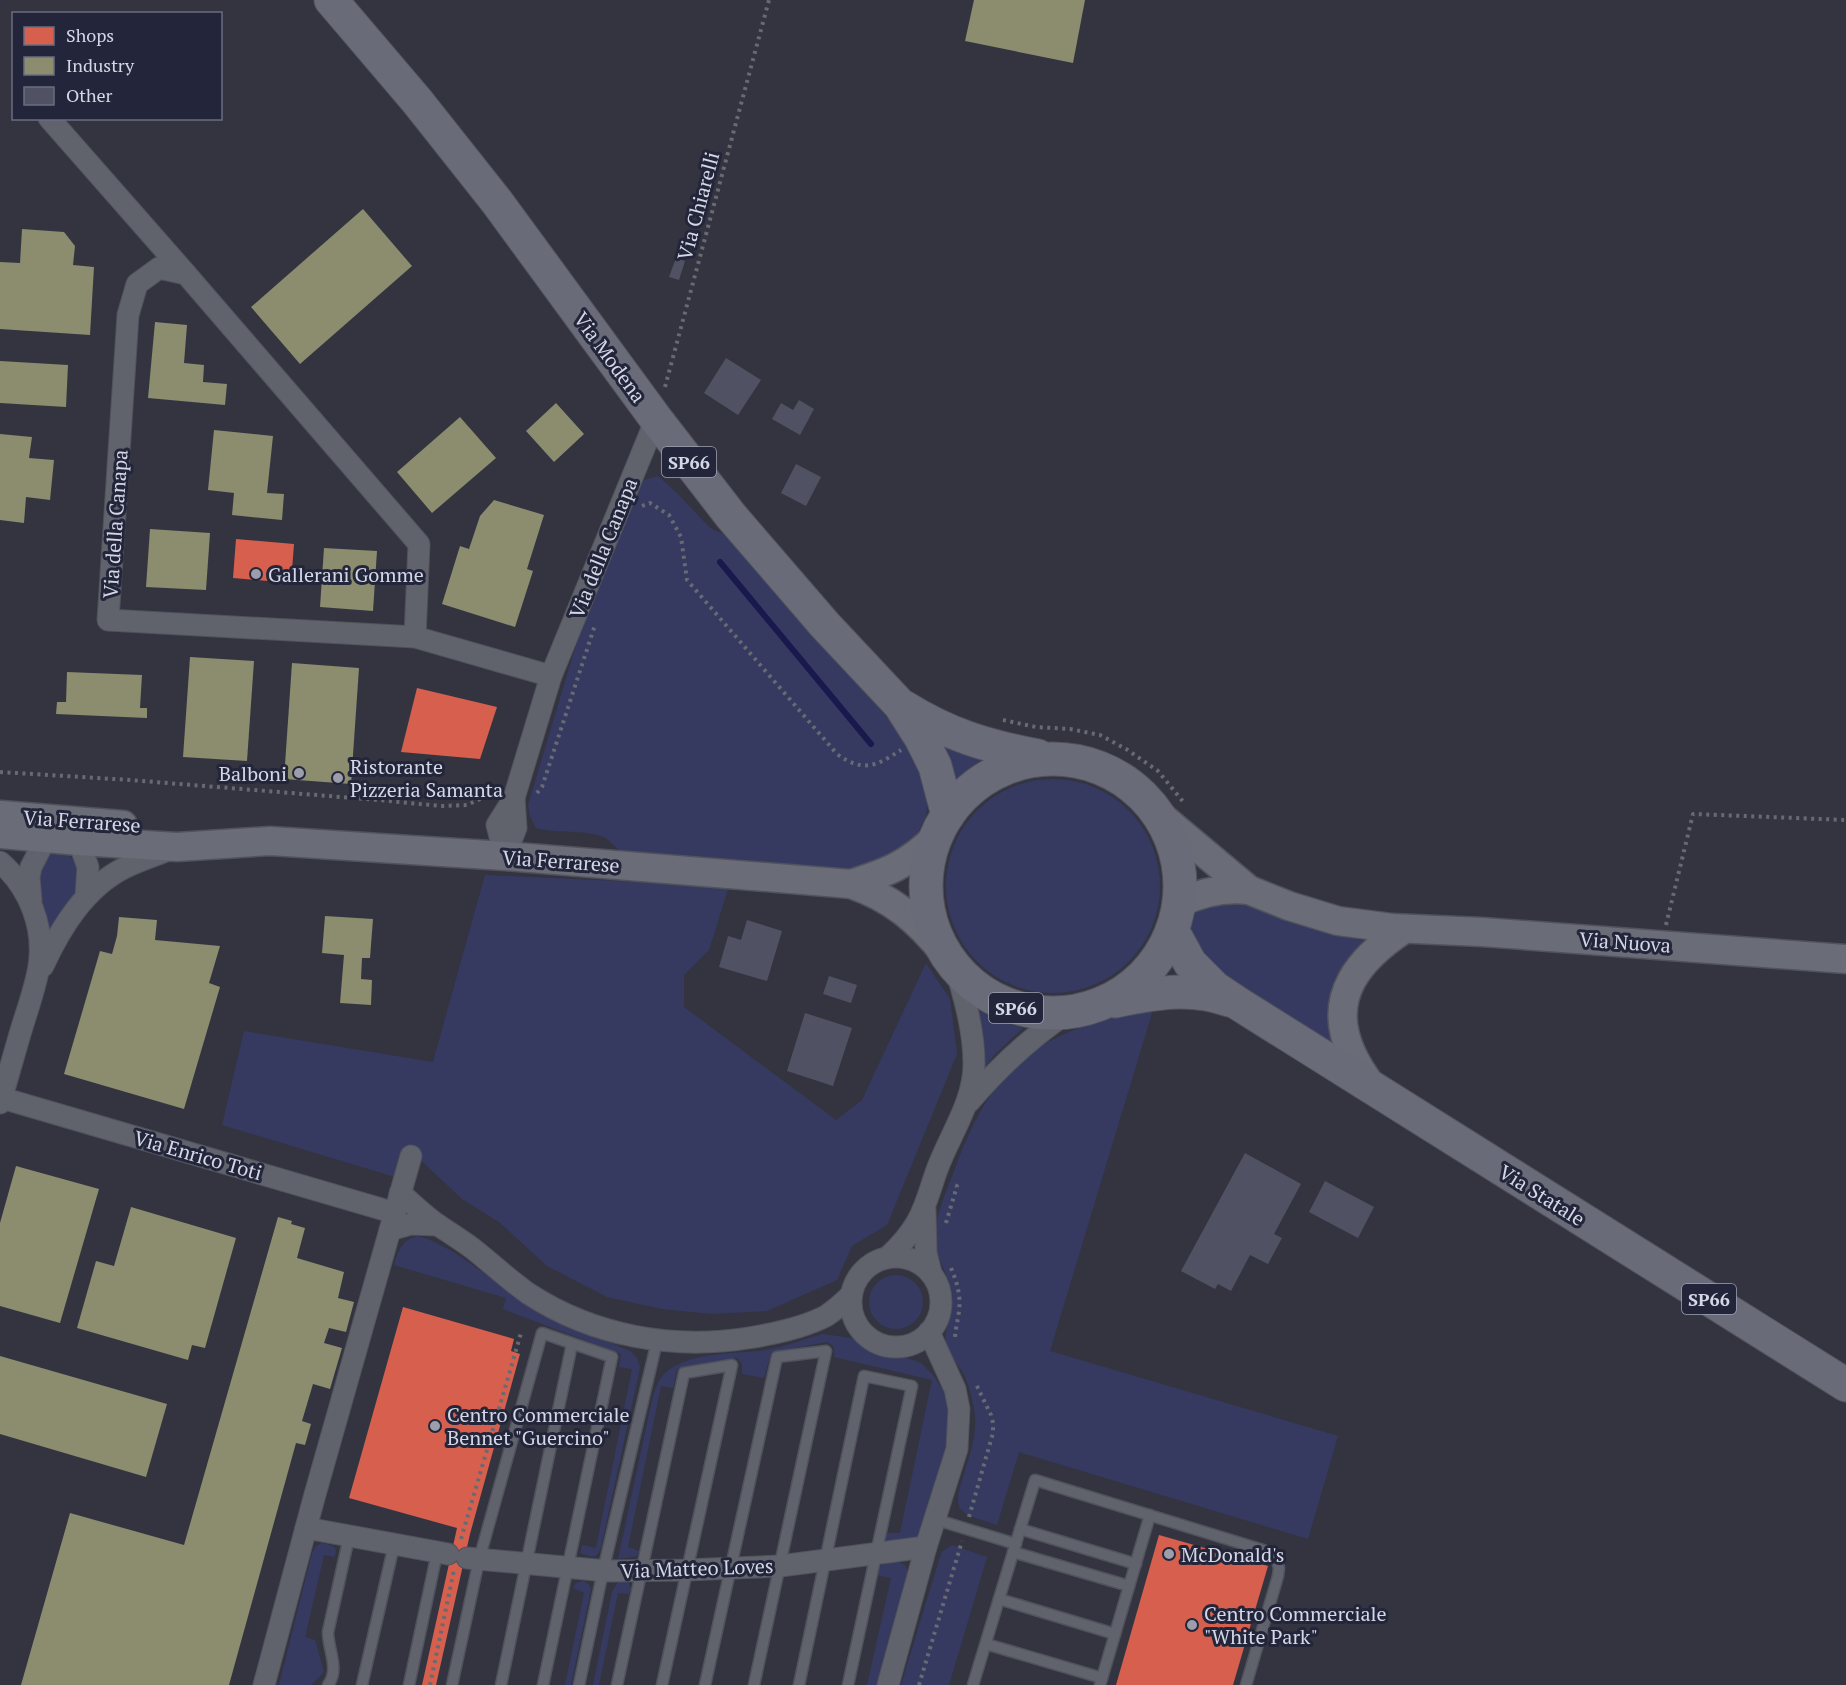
<svg xmlns="http://www.w3.org/2000/svg" width="1846" height="1685" font-family="'PT Serif',serif">
<rect width="100%" height="100%" fill="#333440"/>
<g fill="#363a61">
<path d="M 658,476 L 677,493 L 710,528 L 735,540 L 902,735 L 929,788 L 926,816 L 914,841 L 871,865 L 848,868 L 817,869 L 626,856 C 619,851 610,840 604,837 C 583,829 558,834 536,828 L 530,816 L 528,805 L 573,655 L 603,568 L 637,488 L 644,480 Z"/>
<path d="M 938,738 L 988,757 L 971,767 L 952,782 Z"/>
<circle cx="1053" cy="886" r="107"/>
<path d="M 56,850 C 61,852 68,854 72,858 C 93,881 63,914 49,932 L 33,876 L 42,854 Z"/>
<path d="M 485,875 L 729,886 L 709,950 L 684,975 L 684,1007 L 836,1120 L 862,1100 L 926,963 L 950,999 L 957,1054 L 887,1225 L 852,1246 L 837,1280 L 767,1311 L 712,1314 L 662,1309 L 607,1297 L 547,1266 L 499,1222 L 462,1199 L 411,1151 L 395,1177 L 222,1125 L 244,1031 L 433,1062 Z"/>
<path d="M 1235,902 L 1306,926 L 1338,935 L 1369,942 L 1339,1048 L 1208,967 L 1189,929 L 1190,920 L 1198,910 L 1205,904 Z"/>
<path d="M 1155,1003 L 1050,1351 L 1338,1436 L 1308,1539 L 1019,1452 L 997,1525 L 967,1515 L 959,1507 C 956,1497 960,1487 963,1477 C 969,1457 977,1436 975,1415 C 973,1401 969,1383 962,1371 C 956,1362 948,1356 946,1345 C 943,1330 954,1314 952,1296 C 950,1274 934,1258 935,1235 C 936,1212 948,1188 956,1166 C 972,1122 994,1079 1033,1051 C 1064,1030 1119,1013 1155,1003 Z"/>
<path d="M 977,1010 L 998,1020 L 1023,1028 L 994,1055 L 983,1070 C 987,1048 983,1031 977,1010 Z"/>
<path d="M 417,1236 L 428,1239 L 452,1251 L 531,1305 L 578,1329 L 630,1351 L 637,1358 L 640,1368 L 601,1547 L 598,1554 L 592,1557 L 580,1553 L 582,1545 L 596,1548 L 632,1369 L 619,1367 L 621,1354 L 503,1309 L 506,1298 L 394,1265 C 398,1251 401,1241 417,1236 Z"/>
<circle cx="896" cy="1302" r="27"/>
<path d="M 823,1334 L 851,1338 L 861,1342 L 883,1354 L 907,1358 L 921,1363 L 933,1375 L 943,1390 L 948,1406 L 949,1441 L 919,1540 L 892,1543 L 886,1539 L 886,1533 L 900,1533 L 932,1380 L 834,1357 C 835,1349 834,1344 826,1342 L 771,1353 L 764,1378 L 742,1374 L 742,1364 L 737,1358 L 677,1369 L 673,1388 L 661,1386 L 628,1547 L 639,1551 L 637,1556 L 618,1559 L 652,1400 C 654,1393 656,1385 660,1379 C 680,1351 734,1354 765,1350 C 785,1347 804,1339 823,1334 Z"/>
<path d="M 322,1543 L 333,1546 L 336,1550 L 335,1557 L 324,1555 L 305,1637 L 315,1640 L 324,1672 L 311,1685 L 279,1685 L 312,1553 L 316,1546 Z"/>
<path d="M 952,1545 L 987,1557 L 949,1685 L 901,1685 L 939,1560 L 942,1552 Z"/>
<path d="M 891,1561 C 905,1562 909,1566 908,1580 L 877,1685 L 867,1685 L 891,1578 L 876,1575 L 880,1566 Z"/>
<path d="M 583,1581 L 589,1584 L 591,1589 L 571,1685 L 565,1685 L 584,1593 L 573,1588 L 576,1583 Z"/>
<path d="M 623,1581 L 628,1582 L 631,1588 L 629,1594 L 618,1593 L 599,1685 L 593,1685 L 612,1592 L 618,1582 Z"/>
</g>
<g fill="#d6604d">
<path d="M 236,539 L 294,544 L 291,583 L 233,578 Z"/>
<path d="M 417,688 L 497,707 L 480,759 L 401,752 Z"/>
<path d="M 403,1307 L 514,1339 L 511,1351 L 520,1354 L 470,1534 L 436,1685 L 422,1685 L 457,1528 L 349,1498 Z"/>
<path d="M 1159,1535 L 1268,1566 L 1233,1685 L 1116,1685 Z"/>
</g>
<g fill="#8c8c6e">
<path d="M 974,0 L 1085,0 L 1073,63 L 965,41 Z"/>
<path d="M 363,209 L 412,266 L 300,364 L 251,307 Z"/>
<path d="M 22,229 L 64,232 L 75,246 L 73,265 L 94,267 L 90,335 L 0,329 L 0,262 L 20,263 Z"/>
<path d="M 155,322 L 187,325 L 184,363 L 204,365 L 203,382 L 227,384 L 225,405 L 148,398 Z"/>
<path d="M 0,361 L 68,365 L 66,407 L 0,403 Z"/>
<path d="M 556,403 L 584,434 L 554,462 L 526,431 Z"/>
<path d="M 460,417 L 496,458 L 432,513 L 397,472 Z"/>
<path d="M 214,430 L 273,436 L 267,493 L 284,494 L 282,520 L 232,515 L 234,493 L 208,490 Z"/>
<path d="M 0,434 L 32,437 L 29,458 L 54,460 L 50,500 L 26,497 L 24,523 L 0,520 Z"/>
<path d="M 494,500 L 544,515 L 527,569 L 533,571 L 515,627 L 442,604 L 460,546 L 469,549 L 480,516 Z"/>
<path d="M 150,529 L 210,533 L 206,590 L 146,587 Z"/>
<path d="M 324,548 L 377,551 L 373,611 L 320,607 Z"/>
<path d="M 190,657 L 254,661 L 247,761 L 183,757 Z"/>
<path d="M 292,663 L 359,668 L 351,784 L 284,779 Z"/>
<path d="M 67,672 L 142,675 L 140,708 L 147,708 L 147,718 L 56,714 L 57,702 L 66,702 Z"/>
<path d="M 325,916 L 373,919 L 370,958 L 362,958 L 361,979 L 372,980 L 371,1005 L 340,1003 L 344,955 L 322,953 Z"/>
<path d="M 119,917 L 157,920 L 155,940 L 220,946 L 209,983 L 220,987 L 184,1109 L 64,1074 L 100,951 L 112,954 L 117,936 Z"/>
<path d="M 16,1166 L 99,1189 L 60,1323 L 0,1306 L 0,1223 Z"/>
<path d="M 131,1207 L 236,1238 L 205,1348 L 192,1345 L 188,1360 L 77,1328 L 96,1261 L 114,1266 Z"/>
<path d="M 278,1217 L 292,1221 L 291,1224 L 305,1228 L 297,1258 L 344,1272 L 338,1298 L 354,1302 L 346,1332 L 329,1328 L 324,1343 L 342,1348 L 330,1389 L 313,1384 L 302,1421 L 311,1424 L 305,1445 L 296,1443 L 229,1685 L 21,1685 L 70,1513 L 184,1545 Z"/>
<path d="M 0,1356 L 167,1404 L 146,1477 L 0,1434 Z"/>
</g>
<g fill="none" stroke-linecap="round" stroke-linejoin="round">
<path stroke="#1a194e" stroke-width="6" d="M 720,562 L 871,744"/>
</g>
<g fill="#505263">
<path d="M 676,258 L 685,261 L 679,280 L 669,277 Z"/>
<path d="M 726,358 L 761,380 L 738,415 L 704,393 Z"/>
<path d="M 799,400 L 814,409 L 800,435 L 772,419 L 781,403 L 793,410 Z"/>
<path d="M 796,464 L 821,477 L 806,506 L 781,493 Z"/>
<path d="M 747,920 L 782,931 L 767,981 L 719,967 L 728,936 L 741,940 Z"/>
<path d="M 829,976 L 857,985 L 851,1003 L 823,994 Z"/>
<path d="M 805,1013 L 852,1028 L 833,1086 L 787,1071 Z"/>
<path d="M 1245,1153 L 1301,1184 L 1274,1234 L 1282,1238 L 1268,1264 L 1250,1255 L 1231,1291 L 1218,1284 L 1215,1289 L 1181,1271 Z"/>
<path d="M 1325,1181 L 1374,1207 L 1358,1238 L 1309,1212 Z"/>
</g>
<g fill="none" stroke-linecap="round" stroke-linejoin="round">
<defs>
<g id="service">
<path d="M 934,1519 L 1016,1544"/>
<path d="M 1020,1529 L 1136,1564"/>
<path d="M 1013,1552 L 1129,1586"/>
<path d="M 999,1599 L 1115,1634"/>
<path d="M 986,1644 L 1102,1678"/>
<path d="M 328,1685 C 340,1669 328,1650 328,1632 L 349,1537"/>
<path d="M 362,1685 L 394,1545"/>
<path d="M 409,1685 L 437,1553"/>
<path d="M 452,1685 L 479,1560 L 542,1333 L 612,1357 L 543,1685"/>
<path d="M 501,1685 L 572,1344"/>
<path d="M 579,1685 L 603,1571 L 657,1341"/>
<path d="M 617,1685 L 684,1373 L 732,1365 L 662,1685"/>
<path d="M 705,1685 L 777,1357 L 826,1351 L 754,1685"/>
<path d="M 799,1685 L 864,1376 L 912,1386 L 848,1685"/>
<path d="M 973,1685 L 1035,1480 L 1263,1550 L 1276,1557 L 1279,1568 L 1278,1576 L 1246,1685"/>
<path d="M 1100,1685 L 1150,1515"/>
</g>
<g id="minor">
<path d="M 49,118 L 186,274"/>
<path d="M 415,637 L 419,544 L 186,274 L 159,268 L 137,284 L 128,315 L 108,620 L 415,637 L 551,676"/>
<path d="M 505,856 L 497,825 L 514,798 L 551,676 L 656,419"/>
<path d="M 505,856 L 516,828 L 514,798"/>
<path d="M 0,862 C 29,887 45,927 39,966 C 36,985 29,1005 23,1024 C 15,1050 8,1077 0,1103"/>
<path d="M 31,900 L 29,877 L 31,867 L 49,832 L 64,820 L 75,831 L 88,867 L 86,897"/>
<path d="M 43,966 C 61,927 85,888 124,868 C 140,860 156,855 172,849"/>
<path d="M 2,1098 L 395,1213"/>
<path d="M 969,1102 C 998,1068 1030,1038 1067,1013"/>
<path d="M 400,1193 C 413,1204 425,1216 438,1225 C 450,1233 461,1240 472,1248 C 491,1263 509,1280 529,1294 C 594,1336 672,1350 748,1338 C 773,1334 803,1328 826,1316 C 835,1310 843,1303 851,1295"/>
<path d="M 925,1210 L 926,1253 L 931,1273"/>
<path d="M 390,1230 L 411,1224 L 438,1225"/>
<path d="M 888,1257 C 899,1247 909,1236 917,1222 C 927,1205 931,1185 938,1167 C 951,1133 974,1101 974,1064 C 974,1031 965,1000 956,969"/>
<circle cx="896" cy="1302" r="45"/>
<path d="M 306,1528 L 448,1554"/>
<path d="M 467,1558 L 607,1571 L 687,1570 L 780,1566 L 926,1547"/>
<path d="M 264,1685 L 314,1498 L 411,1156"/>
<path d="M 888,1685 L 926,1547 L 957,1449 L 959,1409 L 955,1389 L 929,1332"/>
</g>
<g id="secondary">
<path d="M 1157,813 L 1249,890 L 1289,906 L 1338,921 L 1392,928 L 1482,932 L 1846,959"/>
<path d="M 1,815 L 123,825"/>
<path d="M 0,834 L 79,841 L 177,847 L 270,841 L 505,856 L 851,884 C 892,898 919,921 945,954"/>
<path d="M 851,884 C 888,872 907,865 935,838"/>
<path d="M 1179,903 C 1202,892 1224,887 1249,890"/>
<path d="M 1372,1087 C 1364,1076 1356,1064 1351,1052 C 1326,996 1360,958 1404,929"/>
</g>
<g id="primary">
<path d="M 331,0 L 417,101 L 497,202 L 656,419 L 731,516 L 825,625 L 900,705 L 921,738 L 935,766 L 948,815"/>
<path d="M 904,707 C 949,735 986,746 1038,756"/>
<circle cx="1053" cy="886" r="127"/>
<path d="M 1172,930 L 1190,963 L 1215,988 L 1239,1004 L 1846,1385"/>
<path d="M 1115,1001 C 1154,993 1190,986 1229,1000"/>
</g>
</defs>
<use href="#service" stroke="#50525c" stroke-width="13"/>
<use href="#minor" stroke="#50525c" stroke-width="23"/>
<use href="#secondary" stroke="#50525c" stroke-width="31"/>
<use href="#primary" stroke="#50525c" stroke-width="35"/>
<g stroke="#686a71" stroke-width="4" stroke-dasharray="3 4.5" stroke-linecap="butt">
<path d="M 665,387 L 769,0"/>
<path d="M 642,506 L 650,503 L 669,515 L 681,537 L 687,580 L 837,754 C 863,773 876,766 901,750"/>
<path d="M 1003,720 L 1036,727 L 1070,729 L 1100,735 L 1126,749 L 1158,771 L 1185,804"/>
<path d="M 0,772 L 130,780 L 378,800 L 441,806 L 467,805 L 493,793"/>
<path d="M 537,793 L 542,787 L 595,625"/>
<path d="M 1666,925 L 1693,814 L 1846,820"/>
<path d="M 946,1223 L 957,1186 L 952,1184"/>
<path d="M 951,1268 C 957,1282 961,1296 959,1311 C 958,1321 955,1329 955,1340"/>
<path d="M 969,1517 L 993,1433 L 993,1423 L 991,1415 L 975,1382"/>
<path d="M 461,1539 L 521,1333"/>
<path d="M 430,1685 L 454,1570"/>
<path d="M 919,1685 L 962,1541"/>
</g>
<use href="#service" stroke="#61636c" stroke-width="10"/>
<use href="#minor" stroke="#61636c" stroke-width="21"/>
<use href="#secondary" stroke="#6a6c77" stroke-width="28"/>
<use href="#primary" stroke="#6a6b78" stroke-width="33"/>
</g>
<g fill="#9c9eab" stroke="#23263b" stroke-width="2">
<circle cx="256" cy="574" r="6"/>
<circle cx="299" cy="773" r="6"/>
<circle cx="338" cy="778" r="6"/>
<circle cx="435" cy="1426" r="6"/>
<circle cx="1169" cy="1554" r="6"/>
<circle cx="1192" cy="1625" r="6"/>
</g>
<g text-anchor="middle" dominant-baseline="central" stroke-width="6" stroke-linejoin="round" paint-order="stroke">
<g fill="#23263b" stroke="#9fa2b2" stroke-width="1.5">
<rect x="662" y="447" width="54" height="30" rx="4.5"/>
<rect x="989" y="993" width="54" height="30" rx="4.5"/>
<rect x="1682" y="1284" width="54" height="30" rx="4.5"/>
</g>
<g font-size="18" font-weight="bold" fill="#d4d7e5">
<text x="689" y="462">SP66</text>
<text x="1016" y="1008">SP66</text>
<text x="1709" y="1299">SP66</text>
</g>
<g font-size="20" fill="#d4d7e5" stroke="#23263b">
<text transform="translate(698 206) rotate(-75)">Via Chiarelli</text>
<text transform="translate(610 357) rotate(54)">Via Modena</text>
<text transform="translate(115 524) rotate(-86)">Via della Canapa</text>
<text transform="translate(603 548) rotate(-68)">Via della Canapa</text>
<text transform="translate(82 821) rotate(4)">Via Ferrarese</text>
<text transform="translate(561 861) rotate(4)">Via Ferrarese</text>
<text transform="translate(1625 942) rotate(4)">Via Nuova</text>
<text transform="translate(198 1155) rotate(16)">Via Enrico Toti</text>
<text transform="translate(1542 1195) rotate(32)">Via Statale</text>
<text transform="translate(697 1568) rotate(-2)">Via Matteo Loves</text>
</g>
<g font-size="20" fill="#d4d7e5" stroke="#23263b" text-anchor="start">
<text x="268" y="574">Gallerani Gomme</text>
<text x="350" y="766">Ristorante<tspan x="350" dy="23">Pizzeria Samanta</tspan></text>
<text x="287" y="773" text-anchor="end">Balboni</text>
<text x="447" y="1414">Centro Commerciale<tspan x="447" dy="23">Bennet "Guercino"</tspan></text>
<text x="1181" y="1554">McDonald's</text>
<text x="1204" y="1613">Centro Commerciale<tspan x="1204" dy="23">"White Park"</tspan></text>
</g>
</g>
<rect x="12" y="12" width="210" height="108" fill="#23263b" stroke="#6a6d7f" stroke-width="1.5"/>
<rect x="24" y="27" width="30" height="18" fill="#d6604d" stroke="#6a6d7f" stroke-width="1.5"/>
<text x="66" y="42" font-size="18" fill="#d4d7e5">Shops</text>
<rect x="24" y="57" width="30" height="18" fill="#8c8c6e" stroke="#6a6d7f" stroke-width="1.5"/>
<text x="66" y="72" font-size="18" fill="#d4d7e5">Industry</text>
<rect x="24" y="87" width="30" height="18" fill="#505263" stroke="#6a6d7f" stroke-width="1.5"/>
<text x="66" y="102" font-size="18" fill="#d4d7e5">Other</text>
</svg>
